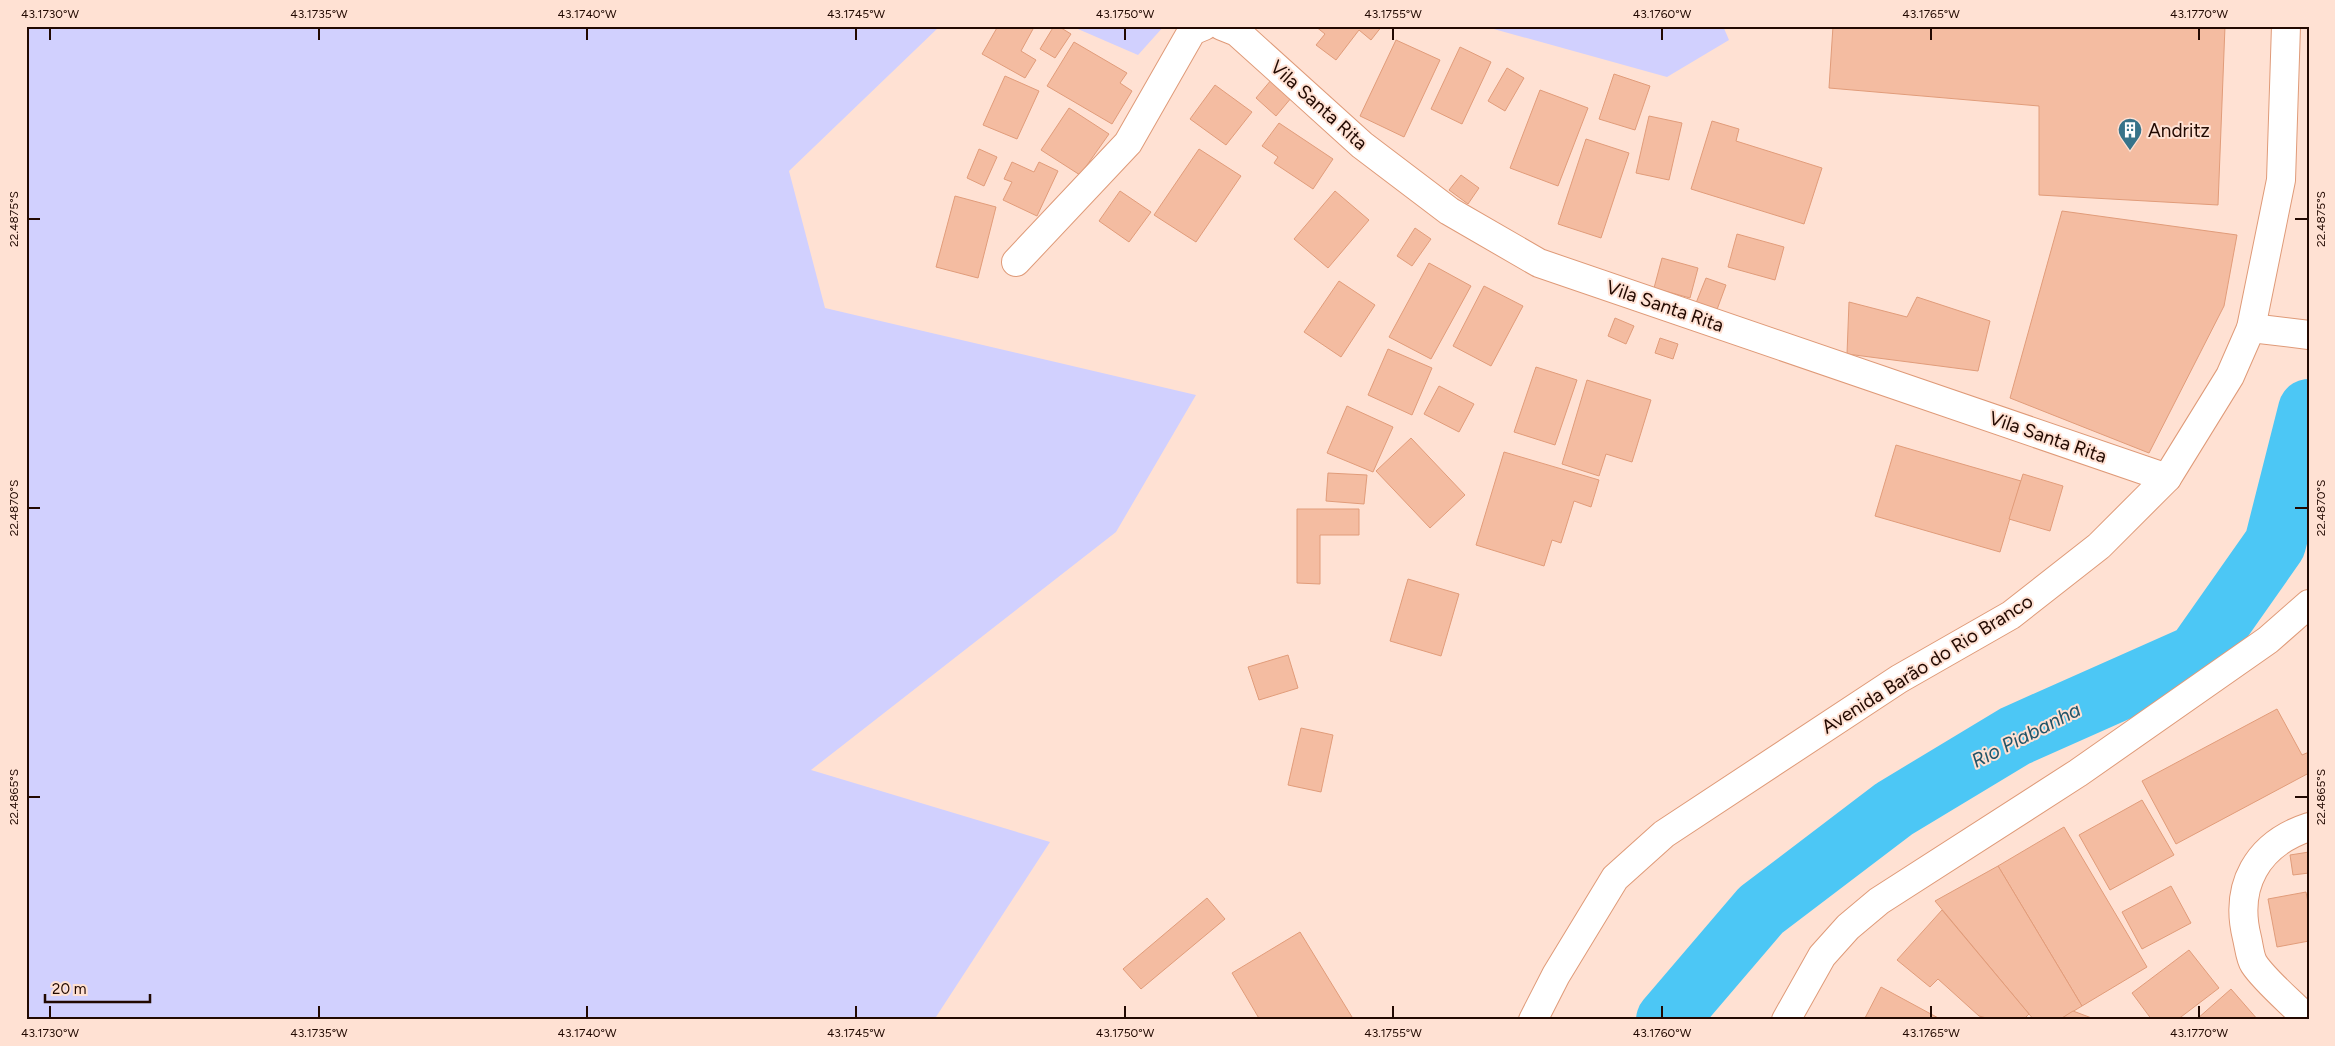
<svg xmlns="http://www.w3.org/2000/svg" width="2335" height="1046" font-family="Figtree,sans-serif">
<rect width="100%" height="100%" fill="#ffe1d3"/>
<g fill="#d1d0fe">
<path d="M 26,26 L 940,26 L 789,171 L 825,308 L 1196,395 L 1116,532 L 811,770 L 1050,842 L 934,1020 L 26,1020 Z"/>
<path d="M 1071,26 L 1164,26 L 1138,55 Z"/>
<path d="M 1483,26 L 1723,26 L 1729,40 L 1667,77 Z"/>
</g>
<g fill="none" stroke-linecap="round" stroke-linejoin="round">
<path stroke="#4cc7f5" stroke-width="62" d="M 1667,1020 L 1761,910 L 1894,809 L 2015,736 L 2197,655 L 2275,544 L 2309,410"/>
</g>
<g fill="#f4bca1" stroke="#e19c7a">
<path d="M 998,26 L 1029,26 L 1033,29 L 1021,51 L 1036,60 L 1025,78 L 982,54 Z"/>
<path d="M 1054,26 L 1058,26 L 1071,34 L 1055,58 L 1040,49 Z"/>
<path d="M 1315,26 L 1382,26 L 1371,40 L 1359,30 L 1336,60 L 1316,45 L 1325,34 Z"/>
<path d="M 1833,26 L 2225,26 L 2218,205 L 2039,195 L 2039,106 L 1829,88 Z"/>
<path d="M 1396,40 L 1440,60 L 1404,137 L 1360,116 Z"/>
<path d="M 1074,42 L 1127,73 L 1120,83 L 1132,91 L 1112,124 L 1047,86 Z"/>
<path d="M 1460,47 L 1491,62 L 1462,124 L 1431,109 Z"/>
<path d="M 1507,68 L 1524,78 L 1505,111 L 1488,101 Z"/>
<path d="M 1277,73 L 1297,91 L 1276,116 L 1256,98 Z"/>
<path d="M 1614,74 L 1650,86 L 1635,130 L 1599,119 Z"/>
<path d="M 1005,76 L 1039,91 L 1017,139 L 983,125 Z"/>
<path d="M 1215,85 L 1252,112 L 1226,145 L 1190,119 Z"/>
<path d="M 1540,90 L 1588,108 L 1558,186 L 1510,168 Z"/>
<path d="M 1069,108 L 1109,134 L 1080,175 L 1041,150 Z"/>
<path d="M 1649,116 L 1682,123 L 1669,180 L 1636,173 Z"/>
<path d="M 1712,121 L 1739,129 L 1736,141 L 1822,168 L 1804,224 L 1691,189 Z"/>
<path d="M 1279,123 L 1333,159 L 1313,189 L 1274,163 L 1278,157 L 1262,146 Z"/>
<path d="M 1586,139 L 1629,153 L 1601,238 L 1558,224 Z"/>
<path d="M 979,149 L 997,157 L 984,186 L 967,178 Z"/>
<path d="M 1199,149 L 1241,176 L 1196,242 L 1154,215 Z"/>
<path d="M 1012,162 L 1034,172 L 1039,162 L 1058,171 L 1037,216 L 1003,200 L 1012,182 L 1004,179 Z"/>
<path d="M 1461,175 L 1479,188 L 1468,204 L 1449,190 Z"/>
<path d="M 1120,191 L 1151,212 L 1129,242 L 1099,221 Z"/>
<path d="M 1335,191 L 1369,220 L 1328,268 L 1294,239 Z"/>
<path d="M 955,196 L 996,207 L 978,278 L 936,267 Z"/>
<path d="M 2062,211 L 2237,235 L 2224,306 L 2149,453 L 2010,398 Z"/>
<path d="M 1415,228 L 1431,239 L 1412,266 L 1397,256 Z"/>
<path d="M 1737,234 L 1784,247 L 1775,280 L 1728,267 Z"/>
<path d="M 1662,258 L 1698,268 L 1690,298 L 1654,288 Z"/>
<path d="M 1429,263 L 1471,286 L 1431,359 L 1389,337 Z"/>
<path d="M 1706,278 L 1726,285 L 1715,315 L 1694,308 Z"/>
<path d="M 1339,281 L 1375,305 L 1341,357 L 1304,332 Z"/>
<path d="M 1484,286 L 1523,306 L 1491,366 L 1453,346 Z"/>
<path d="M 1917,297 L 1990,321 L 1978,371 L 1847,354 L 1849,302 L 1907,317 Z"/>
<path d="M 1615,318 L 1634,326 L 1626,344 L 1608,336 Z"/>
<path d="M 1660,338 L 1678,344 L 1673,359 L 1655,353 Z"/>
<path d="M 1388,349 L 1432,368 L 1412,415 L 1368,395 Z"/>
<path d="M 1536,367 L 1577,380 L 1555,445 L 1514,432 Z"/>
<path d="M 1587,380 L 1651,400 L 1632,462 L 1606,454 L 1599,476 L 1562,464 Z"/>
<path d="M 1439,386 L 1474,404 L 1459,432 L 1424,414 Z"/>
<path d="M 1347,406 L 1393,427 L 1373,472 L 1327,453 Z"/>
<path d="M 1411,438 L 1465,495 L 1430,528 L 1376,471 Z"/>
<path d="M 1896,445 L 2021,481 L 2000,552 L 1875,516 Z"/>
<path d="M 1504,452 L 1599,480 L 1591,507 L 1574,501 L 1561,543 L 1552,540 L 1544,566 L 1476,545 Z"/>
<path d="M 1328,473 L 1367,475 L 1364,504 L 1326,501 Z"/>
<path d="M 2023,474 L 2063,486 L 2050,531 L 2009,519 Z"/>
<path d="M 1297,509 L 1359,509 L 1359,535 L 1320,535 L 1320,584 L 1297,583 Z"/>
<path d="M 1408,579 L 1459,594 L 1441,656 L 1390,641 Z"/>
<path d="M 1288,655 L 1298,688 L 1259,700 L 1248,667 Z"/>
<path d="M 2277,709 L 2302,755 L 2309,752 L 2309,773 L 2176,844 L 2142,781 Z"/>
<path d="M 1301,728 L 1333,735 L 1321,792 L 1288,785 Z"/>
<path d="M 2142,800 L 2174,855 L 2110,890 L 2079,835 Z"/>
<path d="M 2064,827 L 2147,967 L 2082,1006 L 1998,866 Z"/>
<path d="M 2309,852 L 2309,873 L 2293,875 L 2290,855 Z"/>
<path d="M 1998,866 L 2082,1006 L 2059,1020 L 2034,1020 L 1935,901 Z"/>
<path d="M 2171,886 L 2191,923 L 2142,949 L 2122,912 Z"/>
<path d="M 2306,892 L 2309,908 L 2309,941 L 2277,947 L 2268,899 Z"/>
<path d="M 1207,898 L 1225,919 L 1141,989 L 1123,969 Z"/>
<path d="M 1942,910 L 2029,1014 L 2023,1020 L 1994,1020 L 1979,1016 L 1938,979 L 1930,987 L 1897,960 Z"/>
<path d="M 1300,932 L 1352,1017 L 1346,1020 L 1260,1020 L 1232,973 Z"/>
<path d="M 2189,950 L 2219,988 L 2177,1020 L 2152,1020 L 2132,993 Z"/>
<path d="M 1881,987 L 1942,1020 L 1864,1020 Z"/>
<path d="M 2231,989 L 2258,1020 L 2197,1019 Z"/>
<path d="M 2073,1011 L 2097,1020 L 2059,1020 Z"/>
</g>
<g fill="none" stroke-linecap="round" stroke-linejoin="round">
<defs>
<g id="minor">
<path d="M 1222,26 L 1237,32 L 1362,145 L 1449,211 L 1539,263 L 2167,478"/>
<path d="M 1016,262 L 1128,143 L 1192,31 L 1204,26"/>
<path d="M 2308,1020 C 2293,1004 2265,981 2254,964 C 2250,958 2249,946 2247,938 C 2234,886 2257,844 2309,827"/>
</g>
<g id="primary">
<path d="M 2251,328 L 2309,335"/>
<path d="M 1533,1020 L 1556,975 L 1615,878 L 1664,834 L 1899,679 L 2011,615 L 2099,546 L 2167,478 L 2230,376 L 2251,328 L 2281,180 L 2286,26"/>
<path d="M 1786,1020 L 1822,956 L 1848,927 L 1879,901 L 2078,773 L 2268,640 L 2309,604"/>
</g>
</defs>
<use href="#minor" stroke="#df9a78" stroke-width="30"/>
<use href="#primary" stroke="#df9a78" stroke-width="30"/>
<use href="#minor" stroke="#fff" stroke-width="28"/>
<use href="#primary" stroke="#fff" stroke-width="28"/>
</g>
<path fill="none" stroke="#220901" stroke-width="2" d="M 50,28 L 50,40M 319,28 L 319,40M 587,28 L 587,40M 856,28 L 856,40M 1125,28 L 1125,40M 1393,28 L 1393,40M 1662,28 L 1662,40M 1931,28 L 1931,40M 2199,28 L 2199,40M 28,219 L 40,219M 2295,219 L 2308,219M 28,508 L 40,508M 2295,508 L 2308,508M 28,797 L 40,797M 2295,797 L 2308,797M 50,1006 L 50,1018M 319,1006 L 319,1018M 587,1006 L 587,1018M 856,1006 L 856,1018M 1125,1006 L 1125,1018M 1393,1006 L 1393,1018M 1662,1006 L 1662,1018M 1931,1006 L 1931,1018M 2199,1006 L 2199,1018"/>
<defs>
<symbol id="building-pin" viewBox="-11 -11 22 30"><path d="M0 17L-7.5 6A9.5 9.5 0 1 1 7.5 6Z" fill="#37738a" stroke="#ffe1d3"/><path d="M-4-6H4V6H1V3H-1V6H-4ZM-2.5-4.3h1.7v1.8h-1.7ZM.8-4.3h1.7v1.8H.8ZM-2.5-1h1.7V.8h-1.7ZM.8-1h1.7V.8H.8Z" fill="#fff"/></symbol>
</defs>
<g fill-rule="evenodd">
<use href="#building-pin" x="2116" y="116" width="28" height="38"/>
</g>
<g text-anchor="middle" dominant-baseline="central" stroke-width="4" stroke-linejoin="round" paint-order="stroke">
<g font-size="19" fill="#220901" stroke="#ffe1d3">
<text transform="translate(1319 105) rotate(42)">Vila Santa Rita</text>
<text transform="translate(1665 306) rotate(19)">Vila Santa Rita</text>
<text transform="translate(2048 437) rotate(19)">Vila Santa Rita</text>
<text transform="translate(1927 664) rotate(-32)">Avenida Barão do Rio Branco</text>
</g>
<g font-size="19" fill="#220901" stroke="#ffe1d3" text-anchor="start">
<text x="2148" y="130">Andritz</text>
</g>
<g font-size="20" font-style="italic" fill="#225468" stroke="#ffe1d3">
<text transform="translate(2026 735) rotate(-27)">Rio Piabanha</text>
</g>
</g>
<rect width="2335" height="1046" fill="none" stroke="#ffe1d3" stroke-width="55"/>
<path d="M45 994v8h105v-8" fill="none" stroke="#220901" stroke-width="2.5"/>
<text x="52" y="994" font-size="15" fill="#220901" stroke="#ffe1d3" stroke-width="4" paint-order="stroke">20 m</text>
<rect x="28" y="28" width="2280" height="990" fill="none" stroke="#220901" stroke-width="2"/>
<g font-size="12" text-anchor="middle" fill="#220901">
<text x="50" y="18">43.1730°W</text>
<text x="319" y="18">43.1735°W</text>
<text x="587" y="18">43.1740°W</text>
<text x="856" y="18">43.1745°W</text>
<text x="1125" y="18">43.1750°W</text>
<text x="1393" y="18">43.1755°W</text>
<text x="1662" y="18">43.1760°W</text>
<text x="1931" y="18">43.1765°W</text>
<text x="2199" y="18">43.1770°W</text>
<text transform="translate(2321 219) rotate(-90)" y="4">22.4875°S</text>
<text transform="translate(14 219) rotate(-90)" y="4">22.4875°S</text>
<text transform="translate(2321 508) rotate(-90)" y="4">22.4870°S</text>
<text transform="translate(14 508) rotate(-90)" y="4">22.4870°S</text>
<text transform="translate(2321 797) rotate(-90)" y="4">22.4865°S</text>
<text transform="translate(14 797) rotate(-90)" y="4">22.4865°S</text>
<text x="50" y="1037">43.1730°W</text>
<text x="319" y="1037">43.1735°W</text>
<text x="587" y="1037">43.1740°W</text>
<text x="856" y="1037">43.1745°W</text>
<text x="1125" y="1037">43.1750°W</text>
<text x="1393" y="1037">43.1755°W</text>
<text x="1662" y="1037">43.1760°W</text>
<text x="1931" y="1037">43.1765°W</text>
<text x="2199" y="1037">43.1770°W</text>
</g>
</svg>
